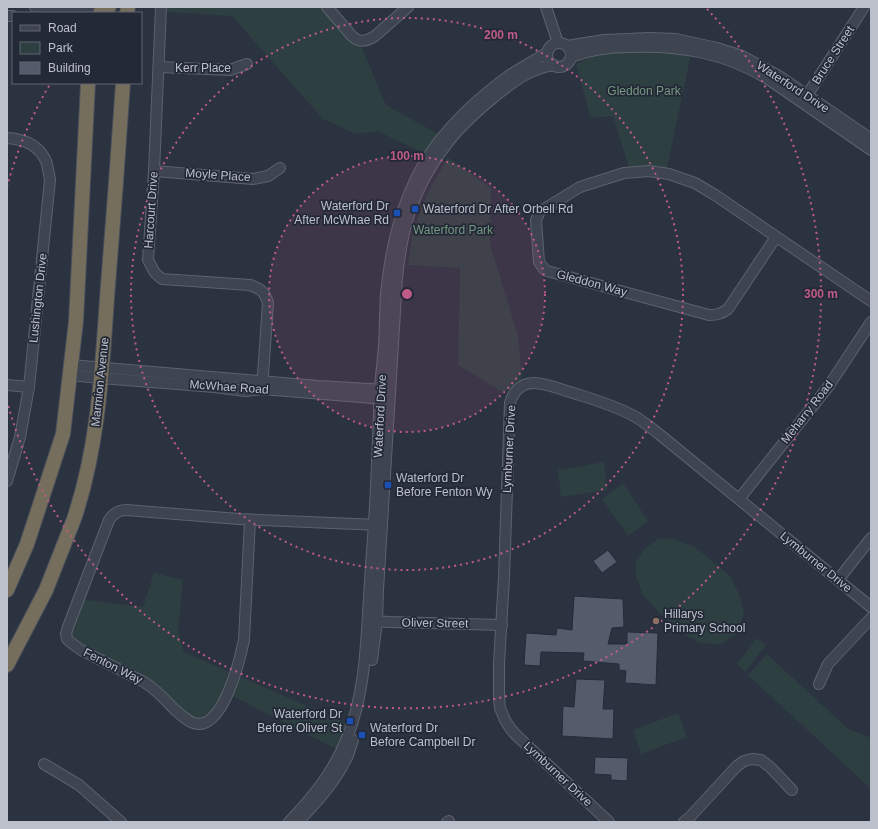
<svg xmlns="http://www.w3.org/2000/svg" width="878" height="829" font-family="Arial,sans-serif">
<rect width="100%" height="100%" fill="#2b3240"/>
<g fill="#2e3f42">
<path d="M 167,7 L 326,7 L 359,41 L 386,105 L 438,134 L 424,153 L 377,131 L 356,134 L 323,119 L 232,16 L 167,12 Z"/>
<path d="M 626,52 L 691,54 L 667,168 L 648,166 L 629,168 L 613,116 L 591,118 L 576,64 L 598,54 Z"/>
<path d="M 447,157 L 491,188 L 490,244 L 518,336 L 522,380 L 504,393 L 458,365 L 460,268 L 408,265 L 412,238 L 420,211 L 430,188 L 445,163 Z"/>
<path d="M 604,462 L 607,490 L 561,497 L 558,470 Z"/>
<path d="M 623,483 L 648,521 L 628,536 L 602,499 Z"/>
<path d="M 672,538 L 695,547 L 712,561 L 730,576 L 739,594 L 744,614 L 736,634 L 721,644 L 699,643 L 680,632 L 659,612 L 643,595 L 636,577 L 636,560 L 646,548 L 658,539 Z"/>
<path d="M 154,573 L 183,580 L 178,631 L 184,652 L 346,723 L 338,750 L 223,691 L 215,710 L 198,719 L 181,715 L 146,677 L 87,647 L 67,639 L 79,599 L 143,607 Z"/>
<path d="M 757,638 L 766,645 L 745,672 L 737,664 Z"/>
<path d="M 767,654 L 847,728 L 871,738 L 871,789 L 748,675 Z"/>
<path d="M 678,713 L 687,737 L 641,754 L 633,730 Z"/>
</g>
<g fill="#545b6b" stroke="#252b38">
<path d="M 608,550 L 617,562 L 602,573 L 593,561 Z"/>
<path d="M 574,596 L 623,599 L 624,627 L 612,628 L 608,644 L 627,644 L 627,632 L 658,633 L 656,685 L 625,683 L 626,671 L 619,670 L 619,664 L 583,661 L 584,653 L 541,652 L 540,666 L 524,665 L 526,633 L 556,635 L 557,628 L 572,630 Z"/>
<path d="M 576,679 L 605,680 L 603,709 L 614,709 L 613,739 L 562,736 L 563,706 L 574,707 Z"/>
<path d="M 595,757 L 628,758 L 627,781 L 611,780 L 611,775 L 594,774 Z"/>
</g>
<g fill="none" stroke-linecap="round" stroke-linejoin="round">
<defs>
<g id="minor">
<path d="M 35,7 L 82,9 L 91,13"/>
<path d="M 161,7 L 154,171 L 148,260 L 155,273 L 162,279 L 250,285 C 261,289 265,292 268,303 L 262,389"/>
<path d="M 327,7 L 351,35 C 359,43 365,42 375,36 L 408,7"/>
<path d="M 546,7 L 558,43"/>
<path d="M 7,16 L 13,16"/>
<circle cx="559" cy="55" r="12"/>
<path d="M 567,46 L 604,40 L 650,38 L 676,39 L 717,48 L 742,56 L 779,76 L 871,139"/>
<path d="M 571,57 C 591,49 609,47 630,47 C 681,45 725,53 768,79 L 871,150"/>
<path d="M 159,67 L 230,70 L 247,64"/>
<path d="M 804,100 L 864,7"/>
<path d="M 7,138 C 23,139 39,145 46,161 C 48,167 49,174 50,180 L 29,387 L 20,437 L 7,481"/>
<path d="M 154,171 L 253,179 L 268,176 L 280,168"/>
<path d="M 776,237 L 728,309 C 721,314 717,315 709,315 L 547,271 L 544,269 L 539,262 L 536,220 L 540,211 L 544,209 L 580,187 L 624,173 L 649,171 L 669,174 L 695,183 L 715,195 L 871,301"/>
<path d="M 71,365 L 318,386 L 386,390"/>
<path d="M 70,375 L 101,378 L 214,387 L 246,391 L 262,389 L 385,399"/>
<path d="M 7,385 L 29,387"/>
<path d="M 739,499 L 828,387 L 871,322"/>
<path d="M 250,520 L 244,640 C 240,659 222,737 191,722 C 185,719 179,713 174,709 C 165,699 155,689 144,682 L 81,650 L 70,642 L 67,639 L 66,634 L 68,627 L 109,520 C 113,514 118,510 126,510 L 239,519 L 380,525"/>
<path d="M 838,580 L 871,538"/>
<path d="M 372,621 L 389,622 L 502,625"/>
<path d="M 372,660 L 377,621 L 378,590 L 397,278 C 399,259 402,239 407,221 C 415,194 429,167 446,145 C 459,127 476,112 493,98 C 513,82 528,69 554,65"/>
<path d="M 819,684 L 828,664 L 871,618"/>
<path d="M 44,764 L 79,785 L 121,822"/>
<path d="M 289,822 C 313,797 334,771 347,738 C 367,688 366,635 370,582 C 371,562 373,542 374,522 C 377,477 378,433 380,388 C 381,374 383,360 384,346 C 385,329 385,311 386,294 C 391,241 404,189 436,145 C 456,119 481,96 507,77 C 520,68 534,61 548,52"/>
<path d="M 298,822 C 317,802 337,780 348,755 C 350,750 351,745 353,740"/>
<path d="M 447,822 L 449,821"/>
<path d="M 609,822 L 516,735 L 510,728 L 505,720 L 500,708 L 499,698 L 499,664 L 504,577 L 510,403 C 513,391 522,383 534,383 C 545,383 560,389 570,392 C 592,399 614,405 634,416 C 643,421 651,428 659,434 L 871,607"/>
<path d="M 684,822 L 689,818 L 737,766 L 744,761 L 752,759 L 761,760 L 770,767 L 792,790"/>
</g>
<g id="highway">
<path d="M 100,13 L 109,7"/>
<path d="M 127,13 L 128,7"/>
<path d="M 7,590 L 27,544 L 63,434 L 76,321 L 88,83"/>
<path d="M 7,665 L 46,590 L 74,519 C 98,448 102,372 107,298 C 113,226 118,155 123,83"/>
</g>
</defs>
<use href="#minor" stroke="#5c626e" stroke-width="12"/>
<use href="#highway" stroke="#494f5b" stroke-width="16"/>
<use href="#minor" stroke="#3e4450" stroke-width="10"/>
<use href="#highway" stroke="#756e5d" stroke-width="14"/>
</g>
<circle cx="407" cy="294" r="138" fill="#bf5b87" fill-opacity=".12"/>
<g fill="none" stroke="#bf5b87" stroke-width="2" stroke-dasharray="2 4">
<circle cx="407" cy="294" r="138"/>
<circle cx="407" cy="294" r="276"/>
<path d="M7 187A414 414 0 0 1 50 84M707 9A414 414 0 1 1 7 401"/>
</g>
<g fill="#1a4fb4" stroke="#232936" stroke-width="1.5">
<rect x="411" y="205" width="8" height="8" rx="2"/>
<rect x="393" y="209" width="8" height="8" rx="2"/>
<rect x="384" y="481" width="8" height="8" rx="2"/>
<rect x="346" y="717" width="8" height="8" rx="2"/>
<rect x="358" y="731" width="8" height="8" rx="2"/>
</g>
<circle fill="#8d6e63" stroke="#232936" stroke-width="1.5" cx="656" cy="621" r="4"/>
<g text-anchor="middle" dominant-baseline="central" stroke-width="3.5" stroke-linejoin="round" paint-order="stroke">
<g font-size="12" fill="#bbc0ca" stroke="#232936">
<text transform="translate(833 55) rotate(-57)">Bruce Street</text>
<text x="203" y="68">Kerr Place</text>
<text transform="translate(793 87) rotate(33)">Waterford Drive</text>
<text transform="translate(218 175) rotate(4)">Moyle Place</text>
<text transform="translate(151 210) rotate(-86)">Harcourt Drive</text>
<text transform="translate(592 283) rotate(15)">Gleddon Way</text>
<text transform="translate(38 298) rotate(-84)">Lushington Drive</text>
<text transform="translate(100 382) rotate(-84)">Marmion Avenue</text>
<text transform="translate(229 387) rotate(4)">McWhae Road</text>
<text transform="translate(807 412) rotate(-52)">Meharry Road</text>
<text transform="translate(380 416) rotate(-87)">Waterford Drive</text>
<text transform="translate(509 449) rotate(-87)">Lymburner Drive</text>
<text transform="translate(816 562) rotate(39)">Lymburner Drive</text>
<text transform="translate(435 623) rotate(1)">Oliver Street</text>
<text transform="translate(113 666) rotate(27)">Fenton Way</text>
<text transform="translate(558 774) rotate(43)">Lymburner Drive</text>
</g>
<g font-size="12" fill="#769881" stroke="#232936">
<text x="644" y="91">Gleddon Park</text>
<text x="453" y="230">Waterford Park</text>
</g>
<g font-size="12" fill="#bbc0ca" stroke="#232936" text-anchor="start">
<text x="389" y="206" text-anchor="end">Waterford Dr<tspan x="389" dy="14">After McWhae Rd</tspan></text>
<text x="423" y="209">Waterford Dr After Orbell Rd</text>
<text x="396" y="478">Waterford Dr<tspan x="396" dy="14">Before Fenton Wy</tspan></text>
<text x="664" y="614">Hillarys<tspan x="664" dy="14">Primary School</tspan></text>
<text x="342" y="714" text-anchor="end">Waterford Dr<tspan x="342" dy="14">Before Oliver St</tspan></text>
<text x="370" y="728">Waterford Dr<tspan x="370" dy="14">Before Campbell Dr</tspan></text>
</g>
</g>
<circle cx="407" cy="294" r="6" fill="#bf5b87" stroke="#232936" stroke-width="2"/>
<g font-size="12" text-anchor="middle" font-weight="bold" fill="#bf5b87" stroke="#232936" stroke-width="3.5" stroke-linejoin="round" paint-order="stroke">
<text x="501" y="39">200 m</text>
<text x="407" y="160">100 m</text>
<text x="821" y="298">300 m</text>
</g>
<rect width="878" height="829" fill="none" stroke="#bbc0ca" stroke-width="16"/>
<rect x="12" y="12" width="130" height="72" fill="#232936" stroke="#606571"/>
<rect x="20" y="25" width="20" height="6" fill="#3e4450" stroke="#606571"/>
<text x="48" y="32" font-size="12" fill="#bbc0ca">Road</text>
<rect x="20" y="42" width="20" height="12" fill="#2e3f42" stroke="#606571"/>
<text x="48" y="52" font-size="12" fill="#bbc0ca">Park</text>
<rect x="20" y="62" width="20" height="12" fill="#545b6b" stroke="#606571"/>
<text x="48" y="72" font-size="12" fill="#bbc0ca">Building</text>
</svg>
